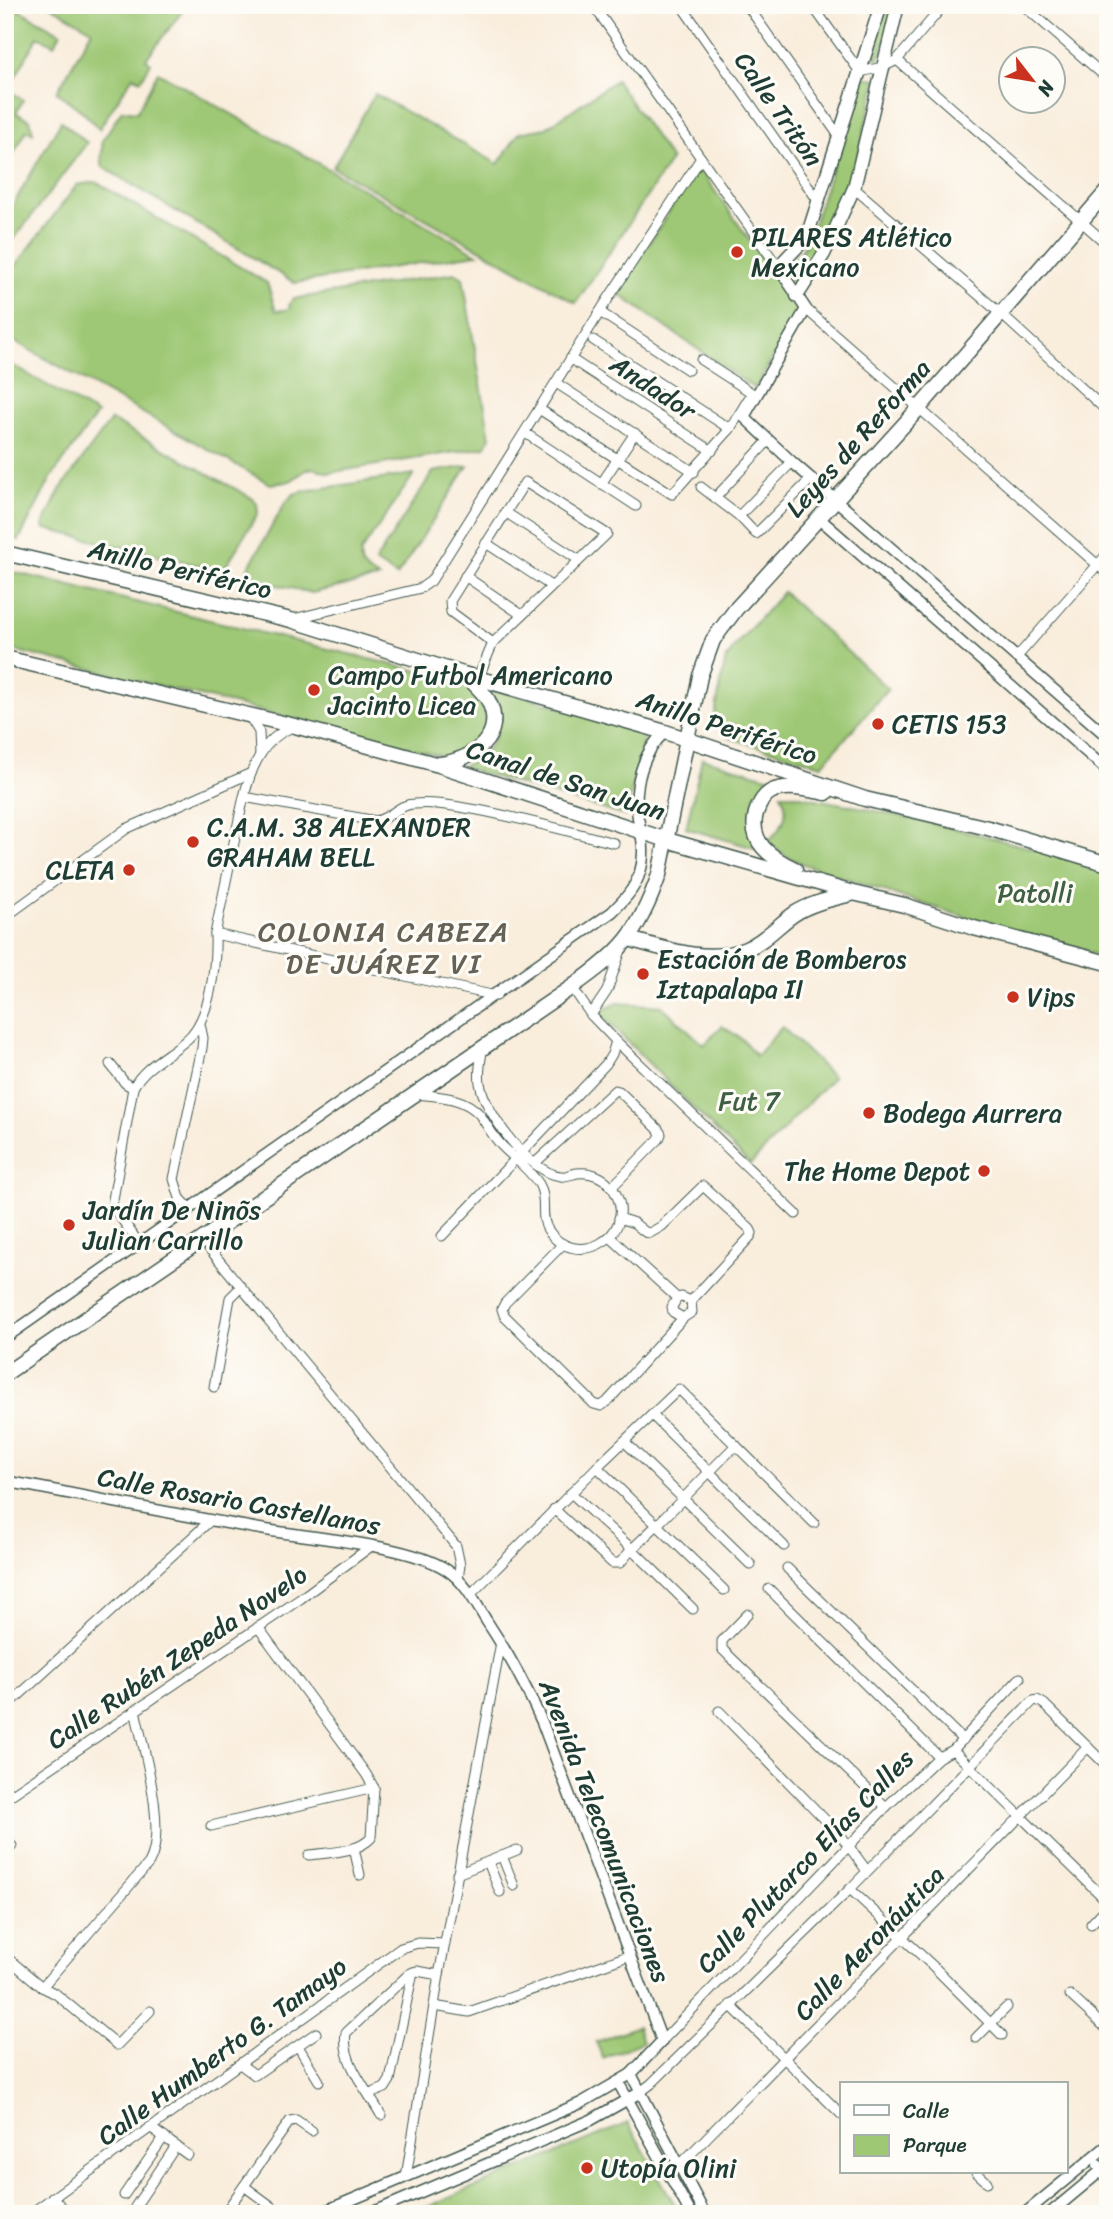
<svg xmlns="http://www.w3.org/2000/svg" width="1113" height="2219" font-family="Sriracha,sans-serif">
<rect width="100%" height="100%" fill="#fdfcf7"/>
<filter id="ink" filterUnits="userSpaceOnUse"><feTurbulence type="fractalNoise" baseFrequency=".0143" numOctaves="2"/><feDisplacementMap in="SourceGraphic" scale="14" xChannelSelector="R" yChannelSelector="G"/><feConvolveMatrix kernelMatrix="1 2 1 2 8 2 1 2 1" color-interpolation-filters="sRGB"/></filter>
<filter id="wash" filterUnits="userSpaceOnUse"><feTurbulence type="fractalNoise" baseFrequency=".00686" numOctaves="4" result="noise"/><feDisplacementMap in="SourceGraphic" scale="28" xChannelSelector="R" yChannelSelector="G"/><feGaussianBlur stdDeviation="1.57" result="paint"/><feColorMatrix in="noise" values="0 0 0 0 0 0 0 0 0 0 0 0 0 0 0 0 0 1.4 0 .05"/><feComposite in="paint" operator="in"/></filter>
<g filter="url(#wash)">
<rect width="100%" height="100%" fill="#f9eddc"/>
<g fill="#9ec874" stroke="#5e8254" stroke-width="2">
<path d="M 5,5 L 10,5 L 61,33 L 54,45 L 38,36 L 8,90 L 23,100 L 16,113 L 30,120 L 33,133 L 27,130 L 5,168 Z"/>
<path d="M 49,5 L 187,5 L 146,59 L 151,63 L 141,80 L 133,76 L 99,129 L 83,112 L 57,92 L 92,30 Z"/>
<path d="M 885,5 L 897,5 L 879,59 L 869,56 Z"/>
<path d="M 158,72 L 477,254 L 295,283 L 103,167 C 99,158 104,151 102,141 L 122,110 L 137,112 Z"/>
<path d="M 862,77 L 877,79 L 850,189 L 797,293 L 785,271 L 807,243 Z"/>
<path d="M 616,80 L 671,160 L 576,303 L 333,167 L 375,94 L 498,164 L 519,133 L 546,128 Z"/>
<path d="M 61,121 L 87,143 L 5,251 L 5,219 Z"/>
<path d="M 698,167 L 799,310 L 755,389 L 617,293 Z"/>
<path d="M 96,182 L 267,283 L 276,311 L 290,309 L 289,305 L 293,299 L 455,273 L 463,278 L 490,438 L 485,447 L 328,473 C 308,464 308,469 292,480 C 286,483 277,483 270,484 L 5,336 L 5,280 L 77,185 Z"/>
<path d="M 5,361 L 97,414 L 51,478 L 19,540 L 5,536 Z"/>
<path d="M 111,420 L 252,498 L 257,504 L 258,513 L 223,571 L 45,529 L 43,525 L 60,490 Z"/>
<path d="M 468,466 L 397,576 L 375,562 L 433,472 Z"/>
<path d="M 414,474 L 361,552 C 358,567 367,571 379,578 L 312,593 L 243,577 L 285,503 L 294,494 L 304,491 Z"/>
<path d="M 5,570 L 455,680 C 459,682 465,684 469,687 C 486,700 494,730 475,744 C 468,750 459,753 451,758 L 5,648 Z"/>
<path d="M 783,592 L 888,689 L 822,765 L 727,737 L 719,729 L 714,719 L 725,662 L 735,646 Z"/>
<path d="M 487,684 L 645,734 L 626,816 L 461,767 C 503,748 503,723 487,684 Z"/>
<path d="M 702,758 L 781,781 L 767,787 L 757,849 L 686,828 Z"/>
<path d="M 781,794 L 789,794 C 897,813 1002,838 1108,870 L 1108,958 C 1023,935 938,910 855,881 C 825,871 790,864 767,842 C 782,829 792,813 781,794 Z"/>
<path d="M 618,1003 L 662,1006 L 704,1045 L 722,1026 L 743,1040 L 756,1056 L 782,1027 L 833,1077 L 750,1165 L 598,1012 Z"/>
<path d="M 637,2026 L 643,2042 L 603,2058 L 596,2042 Z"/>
<path d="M 628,2123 L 680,2214 L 411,2214 Z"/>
</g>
</g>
<g filter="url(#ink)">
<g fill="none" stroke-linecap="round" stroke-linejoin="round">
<defs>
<g id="minor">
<path d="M 593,5 L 778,267"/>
<path d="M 681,5 L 819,202"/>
<path d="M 747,5 L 839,136"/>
<path d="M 812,5 L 860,72 L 883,67 L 897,60 L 944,5"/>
<path d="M 1023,5 L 1108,79"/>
<path d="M 897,60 L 1108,245"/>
<path d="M 854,188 L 1001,314 L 1108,412"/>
<path d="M 806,309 L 1108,574"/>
<path d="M 600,312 L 688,370"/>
<path d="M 593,340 L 730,429"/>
<path d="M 571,359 L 712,451"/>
<path d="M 556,383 L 694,472"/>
<path d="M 539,409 L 672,494 L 730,429 L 752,393 L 701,360"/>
<path d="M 525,433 L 636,506"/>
<path d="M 601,484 L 635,433"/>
<path d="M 701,487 L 739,516 L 756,534 L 811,479"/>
<path d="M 716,497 L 769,440"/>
<path d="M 505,512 L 579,560"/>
<path d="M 739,516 L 792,462"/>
<path d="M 486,543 L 551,586"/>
<path d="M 465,576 L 522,615"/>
<path d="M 293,619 L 421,588 L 431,581 L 608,299 L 701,158"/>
<path d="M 1016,658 L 1108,553"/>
<path d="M 478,678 L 493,643 L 607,534 L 525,482 L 450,601 L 451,612 L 493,643"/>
<path d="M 248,714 L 259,732 L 260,755"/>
<path d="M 244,797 L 376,821 C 391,818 399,804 414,804 C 436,802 457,807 478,810 C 524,819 569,831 614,843"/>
<path d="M 5,917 L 126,829 L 251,773"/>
<path d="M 215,934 L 496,996"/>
<path d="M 572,987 L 591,1015 L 616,1041 L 796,1214"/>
<path d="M 591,1015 L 607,991 L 621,950"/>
<path d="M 110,1064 L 125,1083 L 133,1088"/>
<path d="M 416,1094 C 438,1096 465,1097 480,1115 C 487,1125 493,1137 502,1146 C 514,1158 529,1169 539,1184 C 548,1199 539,1216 548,1230 C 575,1271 637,1237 616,1194 C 609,1179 593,1171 577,1173 C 572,1174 566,1177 561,1176 C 530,1174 484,1112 480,1083 C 478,1071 481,1058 483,1046"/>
<path d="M 535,1163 L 615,1090 L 619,1091 L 658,1129 L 661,1134 L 659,1139 L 612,1187"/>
<path d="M 189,1208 L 180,1198 L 174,1179 L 202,1048 L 203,1038 L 200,1024"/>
<path d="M 619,1218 L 634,1223 L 645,1232 L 650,1233 L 662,1226 L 703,1186 L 750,1229 L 752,1233 L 750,1237 L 691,1301"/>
<path d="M 442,1236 L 606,1064 L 612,1054 L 616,1041"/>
<path d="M 610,1237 L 677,1298 L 682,1297 L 691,1301 L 692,1312 L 683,1318 L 673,1312 L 672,1307 L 677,1298"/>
<path d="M 203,1241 L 456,1546 L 460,1565 L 458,1579"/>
<path d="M 563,1244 L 505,1303 L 502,1309 L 504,1315 L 594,1404 L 601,1406 L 607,1402 L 683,1318"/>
<path d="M 140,1245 L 112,1205 L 133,1088 C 143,1067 168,1056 185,1041 C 211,1021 216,965 215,934 C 222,900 229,866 236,833 C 242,807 246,778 260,755 C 268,741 278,733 292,727"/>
<path d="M 214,1387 L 230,1298 L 241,1287"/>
<path d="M 652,1415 L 784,1546"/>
<path d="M 625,1442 L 751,1565"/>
<path d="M 571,1493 L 632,1549 L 657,1525 L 597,1467 L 679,1389 L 814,1523"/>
<path d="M 554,1509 L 612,1563 L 620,1563 L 632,1549 L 693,1609"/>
<path d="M 787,1568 L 963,1740"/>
<path d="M 769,1589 L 939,1757"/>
<path d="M 724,1590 L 657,1525 L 736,1445"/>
<path d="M 470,1595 L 597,1467"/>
<path d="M 748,1614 L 722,1641 L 722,1649 L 886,1807"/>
<path d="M 258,1627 L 366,1774 L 374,1788 L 371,1838 C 357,1853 329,1852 309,1855"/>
<path d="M 5,1708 L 211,1520"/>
<path d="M 719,1711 L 842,1837 L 867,1871"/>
<path d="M 953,1750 L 1108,1902"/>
<path d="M 5,1799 L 300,1599 L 370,1547"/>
<path d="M 211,1826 L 374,1788"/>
<path d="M 354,1848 L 360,1875"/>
<path d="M 5,1854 L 12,1846"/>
<path d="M 502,1856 L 514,1886"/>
<path d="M 488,1862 L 500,1892"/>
<path d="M 457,1874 L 517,1850"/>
<path d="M 850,1889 L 934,1967 L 1002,2035"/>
<path d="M 1091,1924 L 1108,1906"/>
<path d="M 5,1956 L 42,1987 L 56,1994 L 117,2045 L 150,2011"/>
<path d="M 42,1987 L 149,1863 C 168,1830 143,1748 135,1710"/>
<path d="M 1070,1995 L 1108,2030"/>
<path d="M 730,2005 L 842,2115"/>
<path d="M 434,2006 L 469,2012 L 628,1956"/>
<path d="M 976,2038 L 1007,2007"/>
<path d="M 662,2041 L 886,1807 L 939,1757 L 953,1750 L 1020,1678"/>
<path d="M 298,2046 L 319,2081"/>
<path d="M 240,2064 L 255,2075 L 316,2033"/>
<path d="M 639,2093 L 651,2084 L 850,1889 L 1033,1701 L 1037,1700 L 1044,1704 L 1108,1767"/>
<path d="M 370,2094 L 385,2088 L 390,2080 L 413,1972"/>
<path d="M 381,2115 C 368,2091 341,2061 346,2033 L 409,1974 L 417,1971 L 439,1975"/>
<path d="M 150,2127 L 188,2155"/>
<path d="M 679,2166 L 1088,1747"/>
<path d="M 976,2172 L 987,2182"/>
<path d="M 406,2177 L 439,1975 L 501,1642"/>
<path d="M 244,2186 L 282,2214"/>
<path d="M 124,2195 L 164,2137"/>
<path d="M 52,2197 L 62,2207 L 60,2214"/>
<path d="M 135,2207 L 176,2146"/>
<path d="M 30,2214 L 401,1948 L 418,1943 L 445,1944"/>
<path d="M 224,2214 L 290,2121 L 296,2120 L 312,2131"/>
</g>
<g id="tertiary">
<path d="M 778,267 L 806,309 L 744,417 L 792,462 L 1108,737"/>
<path d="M 820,519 L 1108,771"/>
<path d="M 5,1338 L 612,912 C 624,900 635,889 640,872 C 646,854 642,836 638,818 C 633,787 642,752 665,732"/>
<path d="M 5,1481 C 94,1498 183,1516 272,1531 C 317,1538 412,1546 447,1570 C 465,1582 475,1602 486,1620 C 508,1653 526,1686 542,1722 L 662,2041 L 631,2074 L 581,2103 L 318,2214"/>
<path d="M 631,2074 L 705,2214"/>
<path d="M 618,2082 L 691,2214"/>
<path d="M 1098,2165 L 1108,2181"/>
<path d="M 369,2214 L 591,2120 L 639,2093"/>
<path d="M 1024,2214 L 1108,2145"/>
<path d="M 1049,2214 L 1108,2165"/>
</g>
<g id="secondary">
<path d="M 778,267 L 803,241 L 810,227 L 881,5"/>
<path d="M 797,296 L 824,254 L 854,188 L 898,5"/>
</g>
<g id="primary">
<path d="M 5,553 L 291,620 L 463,674 L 665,732 L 865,799 L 988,828 L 1108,864"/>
<path d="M 5,658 L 295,726 L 439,765 L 667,840 L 853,893 L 904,905 L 974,928 L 1108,963"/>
<path d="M 440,764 C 472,760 507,736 488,700 C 482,690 473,683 465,675"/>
<path d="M 795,869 C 771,858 748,842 756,813 C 759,804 764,795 772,791 C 788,784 810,790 826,793"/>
<path d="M 629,939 C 665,949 710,965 746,949 C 765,941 778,925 794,914 C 811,903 832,899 851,894"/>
<path d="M 5,1374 L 572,987 C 623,951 638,934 659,875 L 700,676 L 713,640 L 736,609 L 920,407 L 1108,190"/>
</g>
</defs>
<use href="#minor" stroke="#40574d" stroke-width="11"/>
<use href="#tertiary" stroke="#40574d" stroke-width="13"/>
<use href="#secondary" stroke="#40574d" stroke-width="15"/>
<use href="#primary" stroke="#40574d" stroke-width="17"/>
<use href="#minor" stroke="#fff" stroke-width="9"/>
<use href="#tertiary" stroke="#fff" stroke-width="10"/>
<use href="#secondary" stroke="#fff" stroke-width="12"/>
<use href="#primary" stroke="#fff" stroke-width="14"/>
</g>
</g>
<g fill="#c8321e" stroke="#fdfcf7" stroke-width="2.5">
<circle cx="737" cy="252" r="7"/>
<circle cx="314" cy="690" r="7"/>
<circle cx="878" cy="724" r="7"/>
<circle cx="193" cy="842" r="7"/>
<circle cx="129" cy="870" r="7"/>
<circle cx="643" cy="974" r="7"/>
<circle cx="1013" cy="997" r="7"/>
<circle cx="869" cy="1113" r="7"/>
<circle cx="984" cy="1171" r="7"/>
<circle cx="69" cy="1225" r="7"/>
<circle cx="587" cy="2168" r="7"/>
</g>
<g text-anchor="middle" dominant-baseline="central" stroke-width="6" stroke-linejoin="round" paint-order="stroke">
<g font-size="26" fill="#1f3d34" stroke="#fdfcf7">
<text transform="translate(779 109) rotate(55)">Calle Tritón</text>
<text transform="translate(653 387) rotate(33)">Andador</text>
<text transform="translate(858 438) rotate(-48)">Leyes de Reforma</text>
<text transform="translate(180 569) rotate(13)">Anillo Periférico</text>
<text transform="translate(727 727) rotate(18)">Anillo Periférico</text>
<text transform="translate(566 780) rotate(18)">Canal de San Juan</text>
<text transform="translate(239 1501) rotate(10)">Calle Rosario Castellanos</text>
<text transform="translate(177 1657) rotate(-34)">Calle Rubén Zepeda Novelo</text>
<text transform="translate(605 1831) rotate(69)">Avenida Telecomunicaciones</text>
<text transform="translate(805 1861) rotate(-46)">Calle Plutarco Elías Calles</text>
<text transform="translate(869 1943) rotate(-46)">Calle Aeronáutica</text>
<text transform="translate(222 2051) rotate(-36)">Calle Humberto G. Tamayo</text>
</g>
<g font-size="26" fill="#1f3d34" stroke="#fdfcf7" text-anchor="start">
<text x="751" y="237">PILARES Atlético<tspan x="751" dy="30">Mexicano</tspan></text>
<text x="328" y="675">Campo Futbol Americano<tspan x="328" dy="30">Jacinto Licea</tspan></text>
<text x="892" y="724">CETIS 153</text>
<text x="207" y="827">C.A.M. 38 ALEXANDER<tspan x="207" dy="30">GRAHAM BELL</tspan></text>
<text x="115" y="870" text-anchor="end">CLETA</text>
<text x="657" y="959">Estación de Bomberos<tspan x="657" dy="30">Iztapalapa II</tspan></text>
<text x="1027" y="997">Vips</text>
<text x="883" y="1113">Bodega Aurrera</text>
<text x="970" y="1171" text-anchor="end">The Home Depot</text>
<text x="83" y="1210">Jardín De Ninõs<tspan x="83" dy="30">Julian Carrillo</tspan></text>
<text x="601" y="2168">Utopía Olini</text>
</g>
<g font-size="26" fill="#3f6044" stroke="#fdfcf7">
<text x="1035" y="893">Patolli</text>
<text x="749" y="1101">Fut 7</text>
</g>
<g font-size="28" letter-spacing="2" fill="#676256" stroke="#fdfcf7">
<text x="384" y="931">COLONIA CABEZA<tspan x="384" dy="32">DE JUÁREZ VI</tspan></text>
</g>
</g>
<rect width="1113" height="2219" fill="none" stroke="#fdfcf7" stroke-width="28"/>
<rect x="840" y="2082" width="228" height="91" fill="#fdfcf7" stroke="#a4b0a9" stroke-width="2"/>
<rect x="854" y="2105" width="35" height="10" fill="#ffffff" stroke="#a4b0a9" stroke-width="2"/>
<text x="903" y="2118" font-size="21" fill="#1f3d34">Calle</text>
<rect x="854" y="2135" width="35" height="21" fill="#9ec874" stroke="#a4b0a9" stroke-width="2"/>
<text x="903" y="2152" font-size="21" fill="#1f3d34">Parque</text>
<g transform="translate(1032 80) rotate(121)"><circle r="33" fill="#fdfcf7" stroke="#a4b0a9" stroke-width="2"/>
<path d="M0-5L12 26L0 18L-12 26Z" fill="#c8321e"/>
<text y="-10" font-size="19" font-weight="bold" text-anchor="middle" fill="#1f3d34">N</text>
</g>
</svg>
